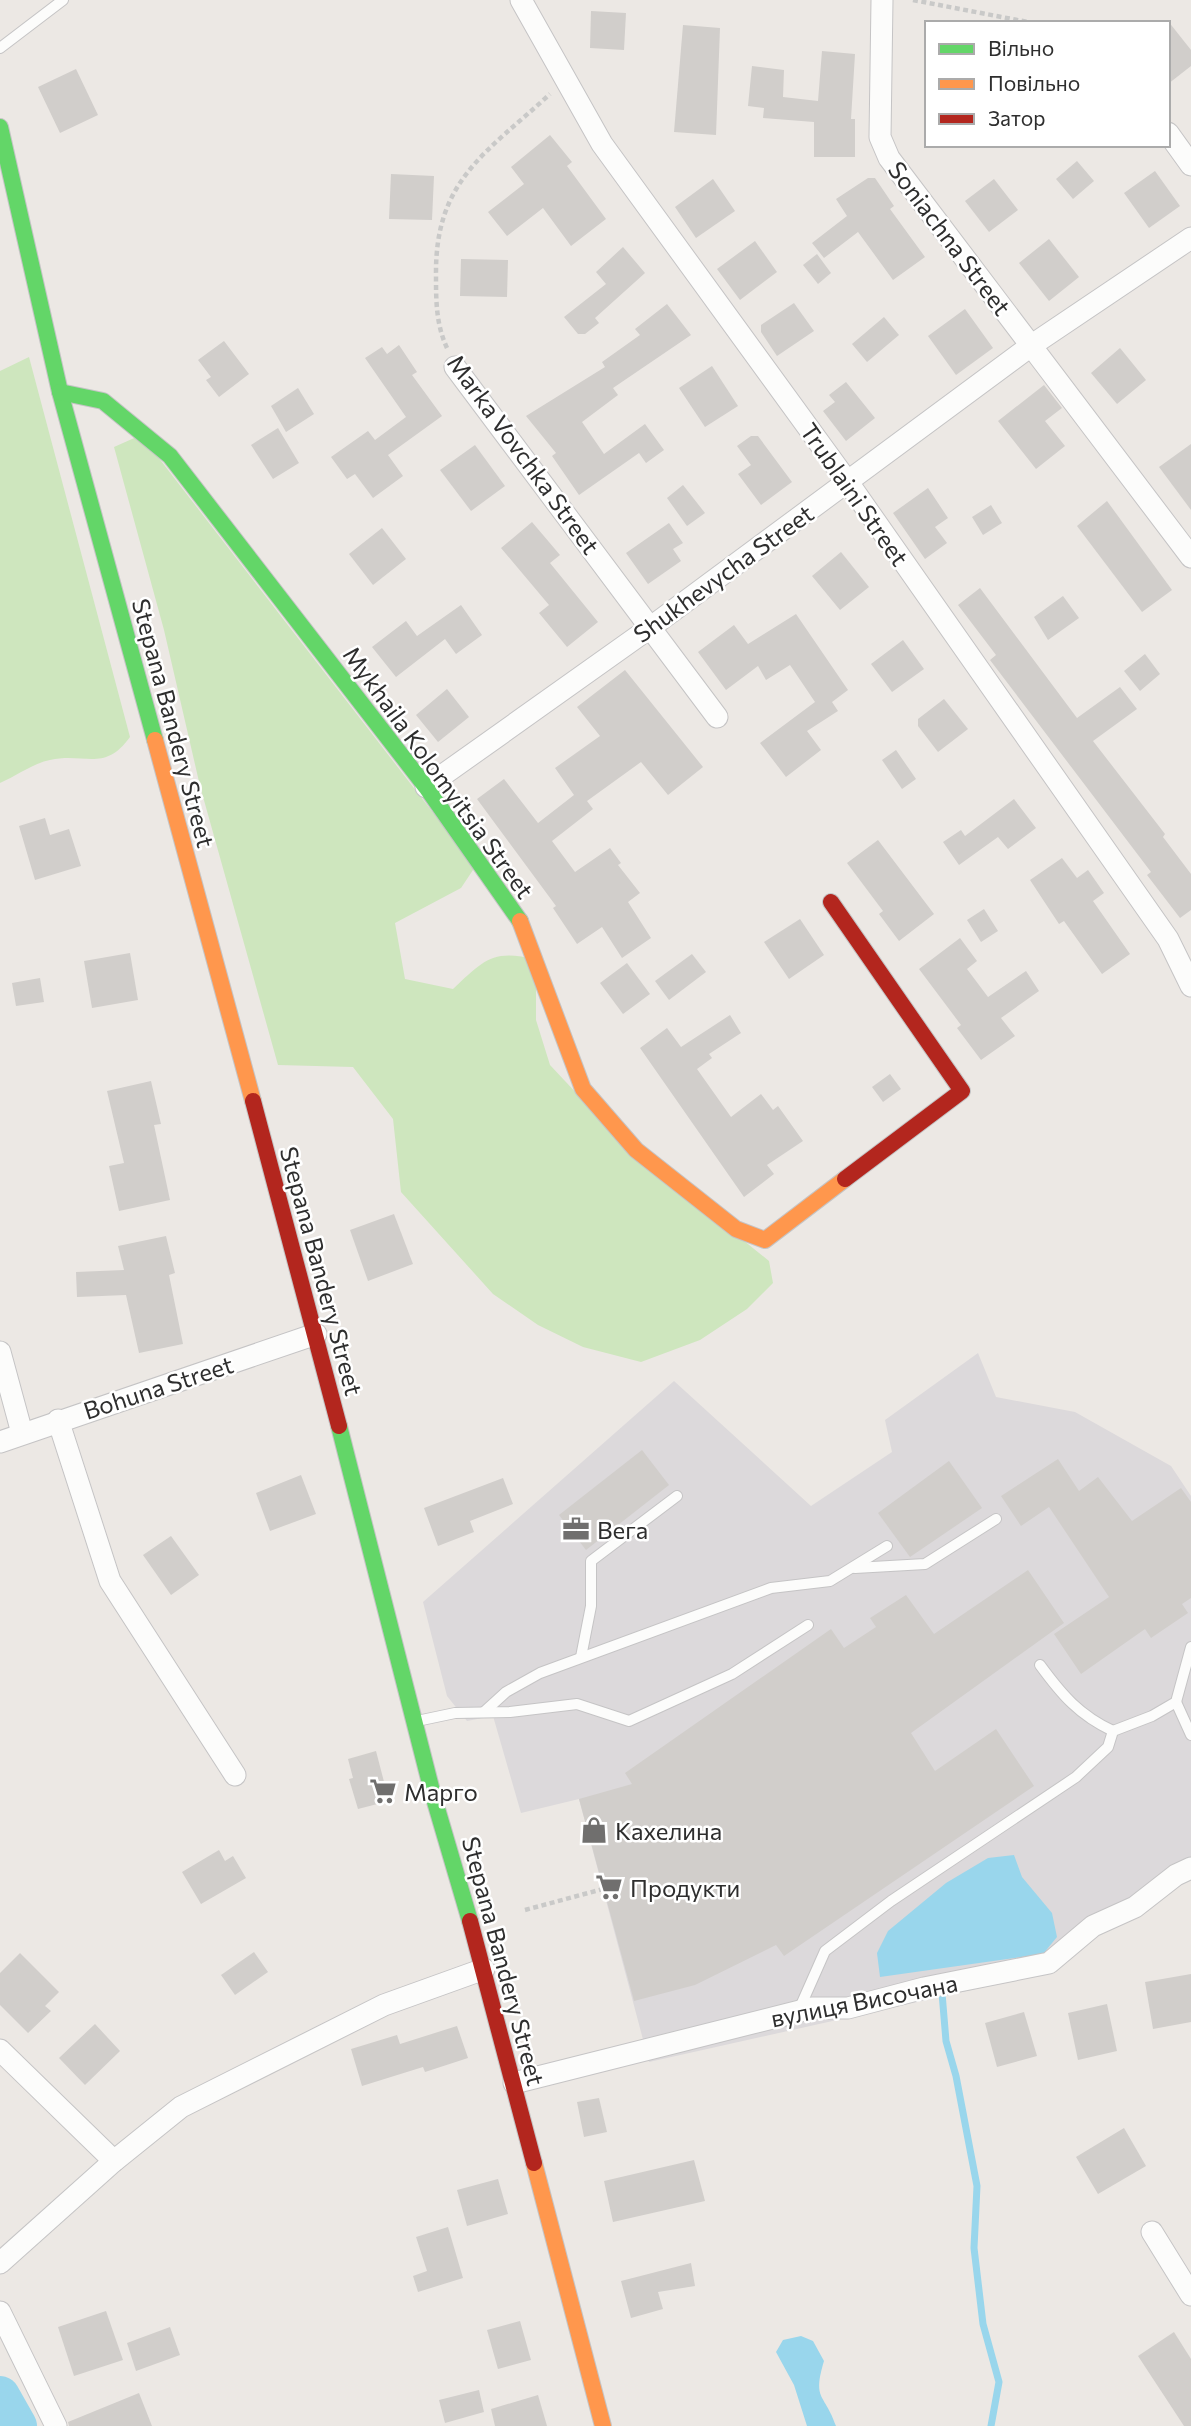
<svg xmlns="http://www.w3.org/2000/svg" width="1191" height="2426" font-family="Commissioner,sans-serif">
<rect width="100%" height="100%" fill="#ece8e4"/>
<path fill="#dcd9db" d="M 978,1353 L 996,1397 L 1075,1412 L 1171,1466 L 1191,1496 L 1191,1863 L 1052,1972 L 649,2062 L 579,1799 L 521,1813 L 493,1716 L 467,1721 L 447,1696 L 423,1602 L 674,1381 L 811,1506 L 892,1452 L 885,1420 Z"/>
<g fill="#cee6be">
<path d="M 29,357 L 130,737 C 104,773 85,752 50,760 C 34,763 16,776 0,783 L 0,371 Z"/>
<path d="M 141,435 L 475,867 L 461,888 L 395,923 L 405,979 L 453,989 C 483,961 493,948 536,960 L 536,1020 L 550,1065 L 625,1145 L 769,1261 L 773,1283 L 747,1309 L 700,1340 L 641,1362 L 583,1347 L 538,1325 L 493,1294 L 401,1192 L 393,1119 L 353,1067 L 278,1065 L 200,786 L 164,630 L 114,447 Z"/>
</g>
<g fill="#99d6ec">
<path d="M 1014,1855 L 1022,1877 L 1052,1913 L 1057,1937 L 1043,1954 L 880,1977 L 877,1953 L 888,1931 L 946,1883 L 988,1858 Z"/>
<path d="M 801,2336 L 813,2341 L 824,2361 C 812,2401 825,2393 836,2426 L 807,2426 L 794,2385 L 776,2352 L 783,2340 Z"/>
</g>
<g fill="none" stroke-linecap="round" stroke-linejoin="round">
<path stroke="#99d6ec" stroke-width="7" d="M 942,1993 L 946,2041 L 956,2076 L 977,2186 L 974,2248 L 983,2324 L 999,2382 L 991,2426"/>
<path stroke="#99d6ec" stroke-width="40" d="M 0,2396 L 17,2426"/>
</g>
<g fill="#d1cecb">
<path d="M 591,11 L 626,13 L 624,50 L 590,48 Z"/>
<path d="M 1168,21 L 1191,50 L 1191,66 L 1168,84 Z"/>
<path d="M 683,25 L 720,28 L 716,135 L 674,132 Z"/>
<path d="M 822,51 L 855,54 L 851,119 L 855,119 L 855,157 L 814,157 L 814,122 L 763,118 L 764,108 L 748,106 L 752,66 L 784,70 L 783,97 L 818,101 Z"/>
<path d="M 76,69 L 98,115 L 60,133 L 38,87 Z"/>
<path d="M 550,135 L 572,162 L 567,166 L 606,219 L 571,246 L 543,208 L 507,236 L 488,212 L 524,184 L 511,167 Z"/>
<path d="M 1077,161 L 1094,181 L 1073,199 L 1056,179 Z"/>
<path d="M 1155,171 L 1180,206 L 1149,228 L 1124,193 Z"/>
<path d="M 391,174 L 434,176 L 432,220 L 389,219 Z"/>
<path d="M 868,178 L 875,178 L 894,206 L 890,209 L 925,257 L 893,280 L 858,232 L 824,258 L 812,243 L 847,216 L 836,199 Z"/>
<path d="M 713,179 L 735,211 L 696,238 L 675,207 Z"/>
<path d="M 994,179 L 1018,210 L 989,232 L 965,201 Z"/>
<path d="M 1049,239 L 1079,277 L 1049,301 L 1019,263 Z"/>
<path d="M 755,241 L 777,272 L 740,300 L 717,269 Z"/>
<path d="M 623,247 L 645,273 L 595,318 L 599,323 L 585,334 L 578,334 L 564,317 L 606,284 L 596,272 Z"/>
<path d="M 817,254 L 831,273 L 818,284 L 803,265 Z"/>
<path d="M 461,259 L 508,260 L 507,297 L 460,296 Z"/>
<path d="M 794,303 L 814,331 L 777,356 L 761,332 L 761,325 Z"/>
<path d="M 667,304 L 691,335 L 613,388 L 618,395 L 582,422 L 604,454 L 645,424 L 664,450 L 646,463 L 639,453 L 579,495 L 552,456 L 556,453 L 526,416 L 605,367 L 602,362 L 640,335 L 635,329 Z"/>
<path d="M 965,309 L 993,348 L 956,375 L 928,336 Z"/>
<path d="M 884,317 L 899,335 L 867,362 L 852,344 Z"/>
<path d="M 224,341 L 249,374 L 219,397 L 206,380 L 211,377 L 198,360 Z"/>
<path d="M 399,345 L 417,372 L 412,375 L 442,416 L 388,455 L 403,476 L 373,498 L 355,474 L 347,479 L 331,457 L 368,431 L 375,440 L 406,417 L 365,358 L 382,347 L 387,354 Z"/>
<path d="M 1120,348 L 1146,380 L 1117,404 L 1091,373 Z"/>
<path d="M 712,366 L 738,406 L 705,427 L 679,388 Z"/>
<path d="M 846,382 L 875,418 L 846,441 L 823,411 L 835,402 L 829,395 Z"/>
<path d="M 1044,385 L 1062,408 L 1045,421 L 1065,446 L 1036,469 L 998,421 Z"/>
<path d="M 298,388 L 314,414 L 286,432 L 271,406 Z"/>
<path d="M 278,428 L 299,463 L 273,479 L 251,445 Z"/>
<path d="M 751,436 L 758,436 L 792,482 L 761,505 L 738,474 L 751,465 L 737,446 Z"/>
<path d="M 1191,444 L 1191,510 L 1159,467 Z"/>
<path d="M 475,445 L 505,486 L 471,511 L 440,470 Z"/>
<path d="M 683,485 L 705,513 L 687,526 L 667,498 Z"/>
<path d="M 928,488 L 948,518 L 935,527 L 947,543 L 925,559 L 893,513 Z"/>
<path d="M 1107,501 L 1172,590 L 1142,612 L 1077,526 Z"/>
<path d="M 991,505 L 1002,523 L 983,535 L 972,517 Z"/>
<path d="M 532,522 L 560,555 L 550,563 L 598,622 L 567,647 L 539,613 L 549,605 L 501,548 Z"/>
<path d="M 669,523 L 683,543 L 673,549 L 681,561 L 648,584 L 626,553 Z"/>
<path d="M 382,528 L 406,559 L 373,585 L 349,554 Z"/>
<path d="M 841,552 L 869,587 L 840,610 L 812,576 Z"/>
<path d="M 980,588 L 1077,718 L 1120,687 L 1137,709 L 1093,741 L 1165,834 L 1163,837 L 1191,874 L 1191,910 L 1180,918 L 1147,875 L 1151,872 L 990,660 L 996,655 L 958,605 Z"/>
<path d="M 1063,596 L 1079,618 L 1048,640 L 1034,617 Z"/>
<path d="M 461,605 L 482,635 L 456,654 L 445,639 L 396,677 L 372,647 L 406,621 L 417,636 Z"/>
<path d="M 796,614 L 848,690 L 832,702 L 838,711 L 807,731 L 821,750 L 786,777 L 760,743 L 815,702 L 790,665 L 766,680 L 758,666 L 726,690 L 698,652 L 734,625 L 748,644 Z"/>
<path d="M 903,640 L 924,669 L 892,692 L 871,664 Z"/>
<path d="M 1145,654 L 1160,674 L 1140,691 L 1124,671 Z"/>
<path d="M 625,670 L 703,767 L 668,795 L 641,762 L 587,801 L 593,809 L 552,841 L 575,872 L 610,848 L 621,863 L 618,865 L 640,893 L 628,902 L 651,938 L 622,958 L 602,927 L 577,944 L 553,908 L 556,906 L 477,799 L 504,779 L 538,823 L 574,795 L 555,768 L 600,736 L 577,707 Z"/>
<path d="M 447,689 L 469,717 L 438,742 L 416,715 Z"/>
<path d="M 944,699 L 968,729 L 938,752 L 918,726 L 918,719 Z"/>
<path d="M 896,750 L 916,779 L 902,789 L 882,760 Z"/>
<path d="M 1014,799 L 1036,828 L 1008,849 L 998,837 L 959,865 L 943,842 L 961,830 L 965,836 Z"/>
<path d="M 45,818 L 50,835 L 69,829 L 81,866 L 35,880 L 19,826 Z"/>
<path d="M 878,840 L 934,914 L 899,941 L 879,914 L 883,911 L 847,863 Z"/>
<path d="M 1062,858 L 1077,878 L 1088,870 L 1104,893 L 1093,901 L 1130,954 L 1102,974 L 1064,921 L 1059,924 L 1030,880 Z"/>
<path d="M 984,909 L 998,931 L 981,942 L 967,920 Z"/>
<path d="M 800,919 L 824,955 L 789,979 L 764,942 Z"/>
<path d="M 960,938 L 977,961 L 967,969 L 988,997 L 1026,971 L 1039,991 L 1001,1018 L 1015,1036 L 981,1060 L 957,1028 L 961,1025 L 919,969 Z"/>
<path d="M 130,953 L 138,1000 L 92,1008 L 84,961 Z"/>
<path d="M 692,954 L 706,972 L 669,1000 L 655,981 Z"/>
<path d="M 627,963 L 650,994 L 623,1014 L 600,983 Z"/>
<path d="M 40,978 L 44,1002 L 16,1006 L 12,983 Z"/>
<path d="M 730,1015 L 741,1033 L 709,1054 L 712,1058 L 697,1069 L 731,1117 L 761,1094 L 773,1110 L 778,1106 L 803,1141 L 767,1165 L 774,1174 L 744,1197 L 640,1048 L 667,1028 L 681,1047 Z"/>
<path d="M 890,1074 L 901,1089 L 883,1102 L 872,1087 Z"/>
<path d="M 151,1081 L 161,1124 L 154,1125 L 170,1200 L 119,1211 L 109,1166 L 124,1163 L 107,1091 Z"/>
<path d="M 394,1214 L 413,1264 L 368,1281 L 350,1230 Z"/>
<path d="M 166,1236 L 175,1273 L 169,1275 L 183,1344 L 139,1353 L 126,1295 L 77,1297 L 76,1272 L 124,1270 L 118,1246 Z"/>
<path d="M 642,1450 L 669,1485 L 586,1550 L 559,1515 Z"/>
<path d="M 1058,1459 L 1079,1491 L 1098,1477 L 1132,1521 L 1181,1488 L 1191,1502 L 1191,1598 L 1182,1604 L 1188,1613 L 1151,1638 L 1145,1629 L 1081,1674 L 1054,1634 L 1109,1597 L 1049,1507 L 1021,1526 L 1001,1496 Z"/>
<path d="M 949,1461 L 982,1508 L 910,1557 L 878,1513 Z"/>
<path d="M 301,1475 L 316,1514 L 270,1531 L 256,1493 Z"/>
<path d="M 503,1478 L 513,1504 L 470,1521 L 474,1532 L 438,1546 L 424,1508 Z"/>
<path d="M 171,1536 L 199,1575 L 171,1595 L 143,1555 Z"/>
<path d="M 1028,1570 L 1064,1623 L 911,1733 L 935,1771 L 996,1729 L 1034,1786 L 784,1956 L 776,1945 L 695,1985 L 634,2001 L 579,1799 L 632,1784 L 625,1773 L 831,1629 L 844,1648 L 876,1627 L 870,1618 L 906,1595 L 934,1634 Z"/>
<path d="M 376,1751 L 389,1801 L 358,1809 L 349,1779 L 353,1778 L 348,1759 Z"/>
<path d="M 219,1850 L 225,1861 L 233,1856 L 246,1878 L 201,1904 L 182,1872 Z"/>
<path d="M 254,1952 L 268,1972 L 235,1995 L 221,1975 Z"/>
<path d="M 20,1953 L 59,1992 L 45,2006 L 51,2011 L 28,2033 L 0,2005 L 0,1973 Z"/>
<path d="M 1191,1974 L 1191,2022 L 1153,2029 L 1145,1982 Z"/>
<path d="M 1107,2004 L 1117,2051 L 1078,2060 L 1068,2013 Z"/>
<path d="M 1024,2012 L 1037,2056 L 997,2067 L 985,2023 Z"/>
<path d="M 95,2024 L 120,2051 L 85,2085 L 59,2058 Z"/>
<path d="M 457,2026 L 468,2058 L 425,2072 L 423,2067 L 362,2086 L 351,2049 L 397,2035 L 400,2044 Z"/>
<path d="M 599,2098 L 607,2132 L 584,2137 L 577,2102 Z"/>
<path d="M 1124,2128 L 1146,2166 L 1098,2194 L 1076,2157 Z"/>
<path d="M 694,2160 L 705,2201 L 613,2222 L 604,2181 Z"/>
<path d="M 498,2179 L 508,2214 L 467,2226 L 457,2190 Z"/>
<path d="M 448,2227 L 463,2278 L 418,2292 L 413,2276 L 427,2271 L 416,2237 Z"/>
<path d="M 691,2263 L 695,2286 L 658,2292 L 663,2309 L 631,2318 L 621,2281 Z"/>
<path d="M 106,2311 L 123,2360 L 74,2376 L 58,2327 Z"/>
<path d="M 520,2321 L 531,2360 L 498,2369 L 487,2330 Z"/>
<path d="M 170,2327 L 180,2355 L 136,2371 L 127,2343 Z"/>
<path d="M 1174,2332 L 1191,2359 L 1191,2426 L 1184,2426 L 1138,2356 Z"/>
<path d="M 479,2390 L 484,2412 L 445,2423 L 439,2400 Z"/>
<path d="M 139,2393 L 152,2426 L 69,2426 L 68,2422 Z"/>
<path d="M 538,2395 L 547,2426 L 495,2426 L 491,2409 Z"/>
</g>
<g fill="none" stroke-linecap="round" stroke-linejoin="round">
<defs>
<g id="lane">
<path d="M 0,48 L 63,0"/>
<path d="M 855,1568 L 925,1564 L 996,1519"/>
<path d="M 581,1657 L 591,1606 L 591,1561 L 677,1496"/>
<path d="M 1040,1665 C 1062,1695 1079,1715 1113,1731"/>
<path d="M 1176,1702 L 1191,1735"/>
<path d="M 484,1712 L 506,1692 L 540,1673 L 771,1588 L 830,1581 L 887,1546"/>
<path d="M 417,1721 L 455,1713 L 510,1712 L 577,1704 L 629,1721 L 732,1674 L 808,1625"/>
<path d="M 798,2012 L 825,1951 L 891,1901 L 1076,1777 L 1108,1747 L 1113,1731 L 1152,1716 L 1176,1702 L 1191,1647"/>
</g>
<g id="street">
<path d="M 521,0 L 602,144 L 847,481 L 1168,939 L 1191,986"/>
<path d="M 882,0 L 880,137 L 889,158 L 1191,557"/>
<path d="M 1168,133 L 1191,165"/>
<path d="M 455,367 L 717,717"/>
<path d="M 426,787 L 651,627 L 1032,345 L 1191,238"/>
<path d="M 0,1352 L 22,1433"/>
<path d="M 58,1420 L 110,1581 L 235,1775"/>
<path d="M 0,1442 L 316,1334"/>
<path d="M 0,2050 L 114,2161"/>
<path d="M 514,2083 L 812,2008 L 848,2008 L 924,1988 L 1049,1963 L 1093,1926 L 1135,1907 L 1176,1875 L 1191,1868"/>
<path d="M 1152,2232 L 1191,2295"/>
<path d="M 0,2263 L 114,2161 L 181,2107 L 384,2005 L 484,1969"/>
<path d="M 0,2312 L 56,2426"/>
</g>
<g id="fast">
<path d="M 0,127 L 60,392 L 155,740"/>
<path d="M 60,392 L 103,401 L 170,456 L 426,787 L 520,921"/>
<path d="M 339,1426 L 433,1795 L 470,1921"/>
</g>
<g id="slow">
<path d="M 155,740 L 253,1101"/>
<path d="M 520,921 L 583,1089 L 636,1150 L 736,1229 L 765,1240 L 845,1179"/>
<path d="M 534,2163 L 603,2426"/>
</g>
<g id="jam">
<path d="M 831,902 L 962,1091 L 845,1179"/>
<path d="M 253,1101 L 339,1426"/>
<path d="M 470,1921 L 534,2163"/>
</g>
</defs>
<use href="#lane" stroke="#c5c4c5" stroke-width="12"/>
<use href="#street" stroke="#c5c4c5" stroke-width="23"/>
<use href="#fast" stroke="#c5c4c5" stroke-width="18"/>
<use href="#slow" stroke="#c5c4c5" stroke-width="18"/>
<use href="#jam" stroke="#c5c4c5" stroke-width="18"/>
<g stroke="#c9c9c8" stroke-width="4.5" stroke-dasharray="5 3.5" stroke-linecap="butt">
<path d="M 913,0 L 1033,23"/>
<path d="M 447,348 C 436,324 436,301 436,275 C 435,180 486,153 550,94"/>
<path d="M 525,1910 L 603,1889"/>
</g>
<use href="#lane" stroke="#fcfcfb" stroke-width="10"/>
<use href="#street" stroke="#fcfcfb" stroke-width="21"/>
<use href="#fast" stroke="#63d668" stroke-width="16"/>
<use href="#slow" stroke="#ff974d" stroke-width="16"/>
<use href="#jam" stroke="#b3261e" stroke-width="16"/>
</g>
<defs>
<symbol id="office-bare" viewBox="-9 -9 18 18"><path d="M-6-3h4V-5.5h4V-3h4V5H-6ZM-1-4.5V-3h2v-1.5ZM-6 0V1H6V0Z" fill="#706f6e" stroke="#fff" stroke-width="2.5" paint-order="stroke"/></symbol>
<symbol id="supermarket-bare" viewBox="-9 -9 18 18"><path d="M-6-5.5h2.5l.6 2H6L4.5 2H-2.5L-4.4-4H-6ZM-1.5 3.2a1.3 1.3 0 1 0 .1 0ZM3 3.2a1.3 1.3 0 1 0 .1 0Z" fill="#706f6e" stroke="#fff" stroke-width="2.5" paint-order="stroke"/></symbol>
<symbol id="shop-bare" viewBox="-9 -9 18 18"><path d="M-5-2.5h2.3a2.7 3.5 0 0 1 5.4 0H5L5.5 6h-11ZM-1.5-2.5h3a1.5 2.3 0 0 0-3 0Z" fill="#706f6e" stroke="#fff" stroke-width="2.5" paint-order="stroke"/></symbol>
</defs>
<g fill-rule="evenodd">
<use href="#office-bare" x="557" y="1510" width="38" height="38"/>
<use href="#supermarket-bare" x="364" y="1772" width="38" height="38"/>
<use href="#shop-bare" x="575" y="1811" width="38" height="38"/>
<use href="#supermarket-bare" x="590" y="1868" width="38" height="38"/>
</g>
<g text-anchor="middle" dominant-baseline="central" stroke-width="5" stroke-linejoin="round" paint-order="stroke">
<g font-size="24" fill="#2e2e2e" stroke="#fff">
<text transform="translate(950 238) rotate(53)">Soniachna Street</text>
<text transform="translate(524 454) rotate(54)">Marka Vovchka Street</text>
<text transform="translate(855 494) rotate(55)">Trublaini Street</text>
<text transform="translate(723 573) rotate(-36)">Shukhevycha Street</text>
<text transform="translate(174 723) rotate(75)">Stepana Bandery Street</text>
<text transform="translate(439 772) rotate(54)">Mykhaila Kolomyitsia Street</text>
<text transform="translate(322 1271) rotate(75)">Stepana Bandery Street</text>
<text transform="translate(158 1387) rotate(-18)">Bohuna Street</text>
<text transform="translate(504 1961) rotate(75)">Stepana Bandery Street</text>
<text transform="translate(864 2000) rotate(-11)">вулиця Височана</text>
</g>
<g font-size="24" fill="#2e2e2e" stroke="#fff" text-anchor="start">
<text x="597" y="1529">Вега</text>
<text x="404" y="1791">Марго</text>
<text x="615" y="1830">Кахелина</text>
<text x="630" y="1887">Продукти</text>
</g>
</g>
<rect x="925" y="21" width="245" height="126" fill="#ffffff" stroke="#ababab" stroke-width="2"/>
<rect x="939" y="44" width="35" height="10" fill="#63d668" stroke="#ababab" stroke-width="2"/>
<text x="988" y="56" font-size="21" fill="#2e2e2e">Вільно</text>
<rect x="939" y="79" width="35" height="10" fill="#ff974d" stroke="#ababab" stroke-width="2"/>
<text x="988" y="91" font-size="21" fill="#2e2e2e">Повільно</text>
<rect x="939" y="114" width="35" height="10" fill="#b3261e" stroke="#ababab" stroke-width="2"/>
<text x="988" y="126" font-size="21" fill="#2e2e2e">Затор</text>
</svg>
